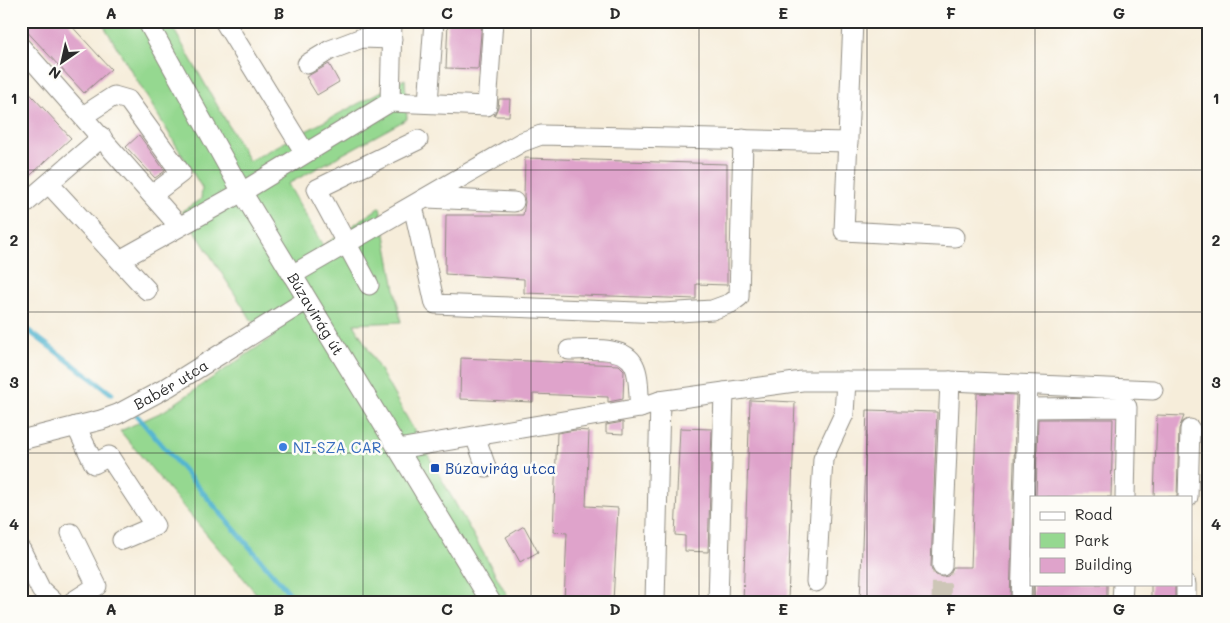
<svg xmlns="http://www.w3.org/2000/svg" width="1230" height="623" font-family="Mali,sans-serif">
<rect width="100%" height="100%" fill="#fdfcf7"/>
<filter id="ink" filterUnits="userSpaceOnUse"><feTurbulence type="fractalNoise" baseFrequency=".02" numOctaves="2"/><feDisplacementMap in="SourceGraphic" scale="10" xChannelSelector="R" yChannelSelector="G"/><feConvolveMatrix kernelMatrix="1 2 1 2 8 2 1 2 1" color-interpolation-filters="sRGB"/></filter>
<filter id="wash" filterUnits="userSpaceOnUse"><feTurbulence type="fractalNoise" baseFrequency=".0096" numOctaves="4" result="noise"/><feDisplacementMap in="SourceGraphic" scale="20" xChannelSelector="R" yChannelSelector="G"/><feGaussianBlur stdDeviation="1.12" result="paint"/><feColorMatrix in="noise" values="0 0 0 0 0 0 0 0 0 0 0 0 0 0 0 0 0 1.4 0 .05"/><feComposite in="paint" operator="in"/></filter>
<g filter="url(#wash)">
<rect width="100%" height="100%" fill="#f6edda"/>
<path fill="#95d890" stroke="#60825e" d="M 101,21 L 169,21 L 249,161 L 405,79 L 407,119 L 288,184 L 323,246 L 380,207 L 401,322 L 354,324 L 511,602 L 257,602 L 260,598 L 120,431 L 164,411 L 274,336 L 252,321 L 182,211 L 201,199 L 202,188 Z"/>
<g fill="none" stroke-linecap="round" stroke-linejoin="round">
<g stroke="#52b5d0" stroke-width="5">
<path d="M 21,325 L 112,394"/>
<path d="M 137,416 L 297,602"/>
</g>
</g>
<g id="blocks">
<g fill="#dfa3cb">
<path d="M 21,21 L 67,21 L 111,69 L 84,93 L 21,25 Z"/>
<path d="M 448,21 L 482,21 L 478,69 L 446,68 Z"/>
<path d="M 329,64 L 339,82 L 317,95 L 306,77 Z"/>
<path d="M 21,84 L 71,138 L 21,184 Z"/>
<path d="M 499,99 L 510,99 L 509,116 L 494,116 L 498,107 Z"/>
<path d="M 139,135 L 165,171 L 155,178 L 126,147 Z"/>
<path d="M 525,158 L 727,164 L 727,285 L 696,284 L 696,299 L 524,293 L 524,279 L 445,274 L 446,215 L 523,215 L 525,202 L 524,196 Z"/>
<path d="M 461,358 L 619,365 L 624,370 L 623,399 L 608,402 L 608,397 L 533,394 L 533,402 L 460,399 Z"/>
<path d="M 977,393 L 1016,395 L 1010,602 L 860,602 L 867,410 L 937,412 L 931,566 L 932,571 L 936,575 L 942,577 L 948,576 L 951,572 L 953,567 L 971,567 Z"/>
<path d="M 750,400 L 795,402 L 788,602 L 743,602 Z"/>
<path d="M 1157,415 L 1184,416 L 1179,429 L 1177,497 L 1154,497 Z"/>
<path d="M 1038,419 L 1113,419 L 1111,497 L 1036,497 Z"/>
<path d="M 623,422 L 623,434 L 606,433 L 606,425 Z"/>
<path d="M 680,428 L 712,429 L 708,552 L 685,551 L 685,536 L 675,535 Z"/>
<path d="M 575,430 L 589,431 L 586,506 L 618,508 L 613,602 L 564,602 L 567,533 L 553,532 L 557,433 Z"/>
<path d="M 524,526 L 538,552 L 520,562 L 506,537 Z"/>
<path d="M 1033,584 L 1107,584 L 1107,602 L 1032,602 Z"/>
<rect x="1151" y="584" width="24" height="18"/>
</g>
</g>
</g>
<g filter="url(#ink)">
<use href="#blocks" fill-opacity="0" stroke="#908c82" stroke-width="1"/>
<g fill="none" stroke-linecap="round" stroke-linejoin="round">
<path stroke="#cdc6b7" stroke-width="19" stroke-dasharray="19 9" stroke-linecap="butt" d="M 941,602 L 942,566"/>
<defs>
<g id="minor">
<path id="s1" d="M 147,21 L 242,192 L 491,602"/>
<path d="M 224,21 L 305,153"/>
<path d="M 853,21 L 844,231 L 955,237"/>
<path d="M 21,47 L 179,226"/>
<path d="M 307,64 L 330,50 L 362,38 L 392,39"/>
<path d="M 390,102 L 392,21"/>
<path d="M 428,103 L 434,21"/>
<path d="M 83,116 L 114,96 L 128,100 L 181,173 L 152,195"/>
<path d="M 49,184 L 147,290"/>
<path d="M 427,198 L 514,202"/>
<path d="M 413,206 L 435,304 L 663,313 L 712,310 L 731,303 L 739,297 L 743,139"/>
<path d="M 21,207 L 102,137"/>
<path d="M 120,260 L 242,192 L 390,102 L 487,106 L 493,21"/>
<path d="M 292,275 L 522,142 L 541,135 L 848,142"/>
<path d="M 369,285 L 317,189 L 418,140"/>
<path d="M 569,350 C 588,350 625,345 634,365 C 640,377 638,394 640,408"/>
<path d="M 1027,408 L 1127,407 L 1125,497"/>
<path d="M 76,426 L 94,464 L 109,456 L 155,526 L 122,540"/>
<path d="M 475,436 L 486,467"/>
<path id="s2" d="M 21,440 L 101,420 L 118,414 L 168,387 L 307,300"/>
<path d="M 398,449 L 640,408 L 660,401 L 802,381 L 950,381 L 1153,390"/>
<path d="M 1188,497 L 1190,429"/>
<path d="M 71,533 L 97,586 L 72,602"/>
<path d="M 21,550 L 41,590 L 54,602"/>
<path d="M 942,566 L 950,381"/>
<path d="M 816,582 L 823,459 L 844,414 L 846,381"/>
<path d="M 655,602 L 660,401"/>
<path d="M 718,602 L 724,392"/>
<path d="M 1021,602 L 1028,385"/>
<path d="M 1122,602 L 1123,584"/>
<path d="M 1186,602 L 1186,584"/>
</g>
</defs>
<use href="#minor" stroke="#908c82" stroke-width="21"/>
<use href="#minor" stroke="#fff" stroke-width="19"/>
</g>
</g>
<path fill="none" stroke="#2b2b2b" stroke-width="1" stroke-opacity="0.55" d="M 195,21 L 195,602M 363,21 L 363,602M 531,21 L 531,602M 699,21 L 699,602M 867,21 L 867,602M 1035,21 L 1035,497M 21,170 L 1209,170M 21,312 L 1209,312M 21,453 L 1209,453M 1035,584 L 1035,602"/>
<circle fill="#3f7fe0" stroke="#fdfcf7" stroke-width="2" cx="283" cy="447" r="5"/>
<rect fill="#1a4fb4" stroke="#fdfcf7" stroke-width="2" x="430" y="463" width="10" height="10" rx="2.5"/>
<g text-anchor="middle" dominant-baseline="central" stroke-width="5" stroke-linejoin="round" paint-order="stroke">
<g font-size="15" fill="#2b2b2b" stroke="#fdfcf7">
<text stroke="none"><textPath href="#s1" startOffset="338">Búzavirág út</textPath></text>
<text stroke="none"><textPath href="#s2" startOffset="161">Babér utca</textPath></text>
</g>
<g font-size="15" fill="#366cbe" stroke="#fdfcf7" text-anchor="start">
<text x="293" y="447">NI-SZA CAR</text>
</g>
<g font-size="15" fill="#164399" stroke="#fdfcf7" text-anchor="start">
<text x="445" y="468">Búzavirág utca</text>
</g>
</g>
<rect width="1230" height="623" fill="none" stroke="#fdfcf7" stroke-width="55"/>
<rect x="1030" y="496" width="162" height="90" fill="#fdfcf7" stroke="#a9a8a5"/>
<rect x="1040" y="512" width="25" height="8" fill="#ffffff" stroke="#a9a8a5"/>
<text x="1075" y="520" font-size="15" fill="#2b2b2b">Road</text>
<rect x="1040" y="533" width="25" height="15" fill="#95d890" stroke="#a9a8a5"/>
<text x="1075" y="546" font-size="15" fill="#2b2b2b">Park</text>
<rect x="1040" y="558" width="25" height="15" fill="#dfa3cb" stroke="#a9a8a5"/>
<text x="1075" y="570" font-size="15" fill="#2b2b2b">Building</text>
<g transform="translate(62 62) rotate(214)" stroke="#fdfcf7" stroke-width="4" paint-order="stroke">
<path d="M0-4L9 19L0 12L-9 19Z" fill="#2b2b2b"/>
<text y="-8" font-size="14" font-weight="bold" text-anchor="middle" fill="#2b2b2b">N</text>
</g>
<rect x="28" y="28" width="1174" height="568" fill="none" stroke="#2b2b2b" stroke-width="2"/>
<g font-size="16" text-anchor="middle" font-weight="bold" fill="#2b2b2b">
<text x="111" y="19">A</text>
<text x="279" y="19">B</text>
<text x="447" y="19">C</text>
<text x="615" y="19">D</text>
<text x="783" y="19">E</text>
<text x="951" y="19">F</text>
<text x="1119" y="19">G</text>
<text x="14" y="104">1</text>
<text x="1216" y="104">1</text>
<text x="14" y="246">2</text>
<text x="1216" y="246">2</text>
<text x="14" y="388">3</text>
<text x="1216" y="388">3</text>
<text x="14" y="530">4</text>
<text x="1216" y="530">4</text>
<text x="111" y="615">A</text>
<text x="279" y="615">B</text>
<text x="447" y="615">C</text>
<text x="615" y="615">D</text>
<text x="783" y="615">E</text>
<text x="951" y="615">F</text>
<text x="1119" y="615">G</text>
</g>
</svg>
